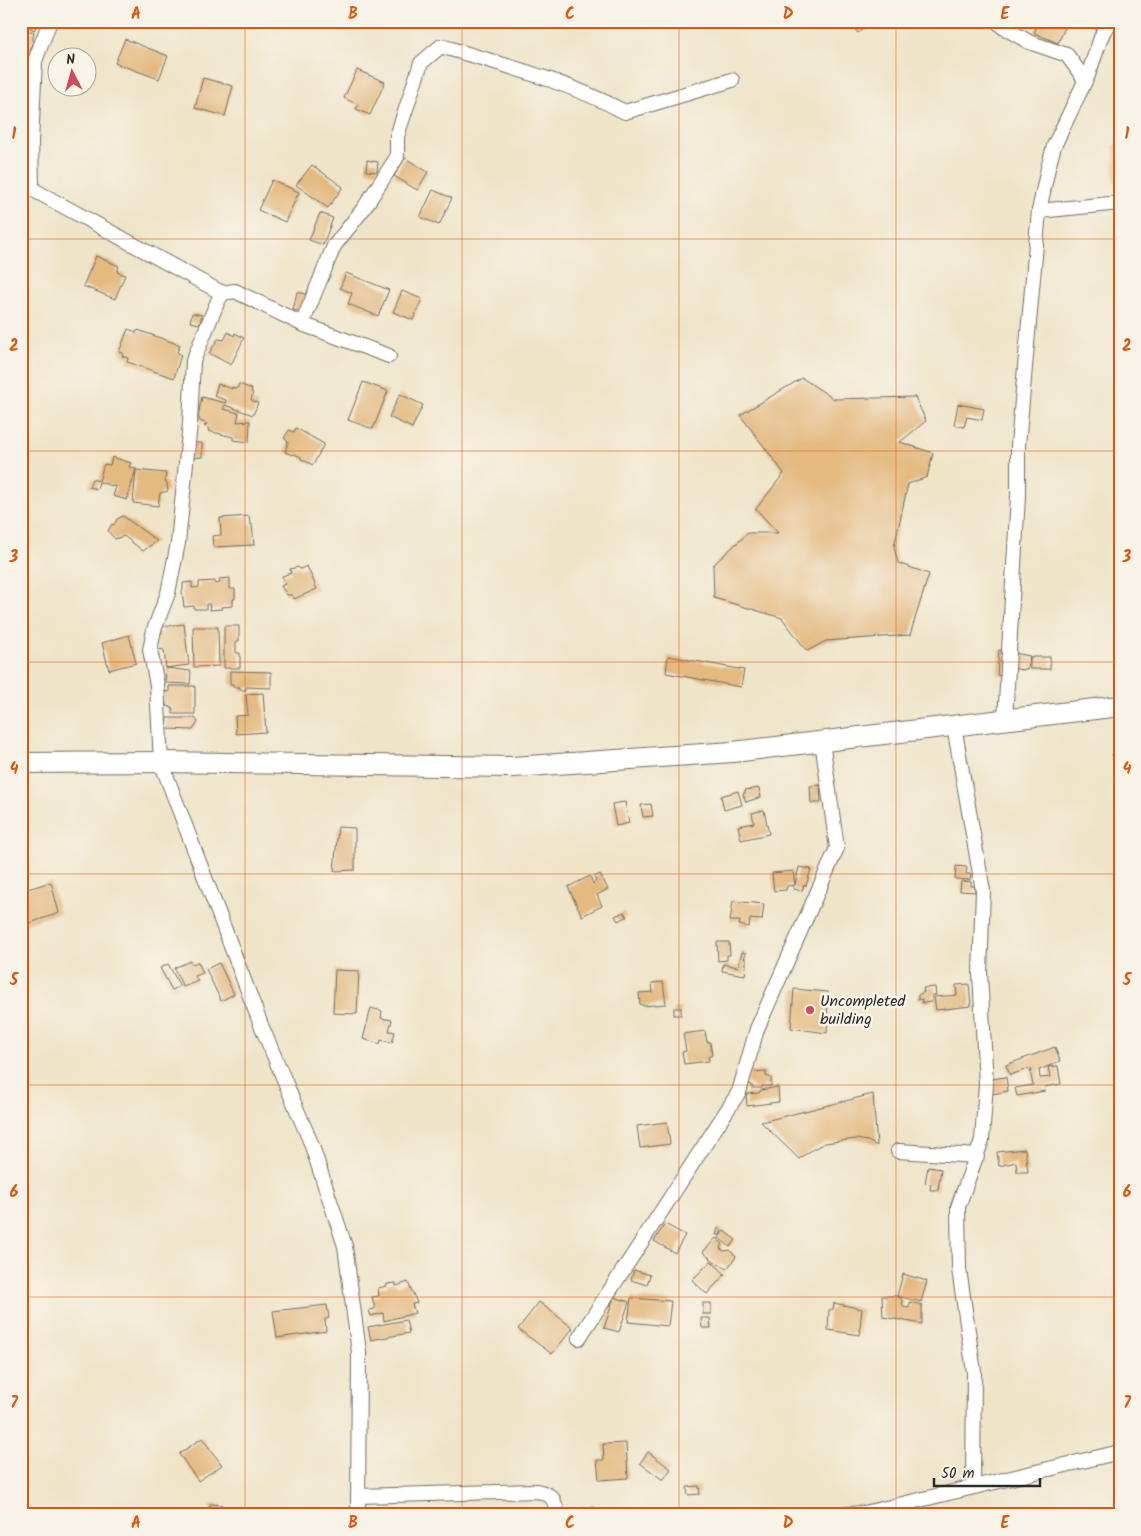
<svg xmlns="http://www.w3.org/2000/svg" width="1141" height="1536" font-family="Kalam,sans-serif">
<rect width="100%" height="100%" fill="#f7f3e8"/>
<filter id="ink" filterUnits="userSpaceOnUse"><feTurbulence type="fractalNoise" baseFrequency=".02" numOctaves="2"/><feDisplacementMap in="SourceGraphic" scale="10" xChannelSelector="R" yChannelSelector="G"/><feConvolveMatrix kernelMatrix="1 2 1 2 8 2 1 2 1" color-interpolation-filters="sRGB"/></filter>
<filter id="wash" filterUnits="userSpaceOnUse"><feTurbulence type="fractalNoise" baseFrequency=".0096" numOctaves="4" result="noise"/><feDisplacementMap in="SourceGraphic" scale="20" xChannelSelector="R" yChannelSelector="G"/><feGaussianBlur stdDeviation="1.12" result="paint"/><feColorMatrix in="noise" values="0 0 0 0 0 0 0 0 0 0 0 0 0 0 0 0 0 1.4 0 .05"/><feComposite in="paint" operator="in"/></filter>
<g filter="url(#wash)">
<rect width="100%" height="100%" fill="#efe4c8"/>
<g id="blocks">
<g fill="#e4ba81">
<path d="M 21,21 L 36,21 L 39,23 L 34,30 Z"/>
<path d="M 849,21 L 873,21 L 858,33 Z"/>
<path d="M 1039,21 L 1068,21 L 1058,43 L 1034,33 Z"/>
<path d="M 21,30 L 34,32 L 27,70 L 21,69 Z"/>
<path d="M 125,39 L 168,56 L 159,79 L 115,63 Z"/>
<path d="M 357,70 L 385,82 L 370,115 L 356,109 L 358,105 L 344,98 Z"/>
<path d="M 203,78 L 233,86 L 225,116 L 195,108 Z"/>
<path d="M 1113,145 L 1120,145 L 1120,182 L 1114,182 Z"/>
<path d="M 405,158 L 428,172 L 417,190 L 394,176 Z"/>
<path d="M 367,160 L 378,162 L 377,172 L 366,171 Z"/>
<path d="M 312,165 L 343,187 L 328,208 L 296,185 Z"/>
<path d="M 272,180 L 299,192 L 285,222 L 258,210 Z"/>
<path d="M 433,190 L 452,198 L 439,225 L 420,217 Z"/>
<path d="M 320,213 L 333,218 L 323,245 L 309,240 Z"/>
<path d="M 96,256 L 119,266 L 117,272 L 125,275 L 115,299 L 83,286 Z"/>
<path d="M 346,273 L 389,290 L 378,316 L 348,304 L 352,293 L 340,288 Z"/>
<path d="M 402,291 L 422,299 L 413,320 L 393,312 Z"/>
<path d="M 297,292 L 306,294 L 303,312 L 293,310 Z"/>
<path d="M 192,313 L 202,315 L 200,324 L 190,322 Z"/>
<path d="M 128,329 L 136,332 L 135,334 L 138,330 L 180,345 L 177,352 L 181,355 L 174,378 L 127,362 L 128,358 L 122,356 L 123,353 L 119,352 Z"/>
<path d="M 228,332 L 234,336 L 235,333 L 244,338 L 231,365 L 209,353 L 218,339 L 224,340 Z"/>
<path d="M 802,378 L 834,399 L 915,397 L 926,421 L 900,442 L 933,453 L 927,477 L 908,484 L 894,547 L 898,563 L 929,574 L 910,635 L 826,641 L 807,651 L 782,618 L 714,598 L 713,565 L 748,533 L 778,533 L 756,509 L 784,473 L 740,415 Z"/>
<path d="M 363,382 L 388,391 L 373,429 L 348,420 Z"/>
<path d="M 218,384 L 232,389 L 232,387 L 237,389 L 239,384 L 252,389 L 251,392 L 253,393 L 251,400 L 258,403 L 253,415 L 225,405 L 223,409 L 239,413 L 237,422 L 250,421 L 249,442 L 233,440 L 233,437 L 208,431 L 209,429 L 204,426 L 207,424 L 200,421 L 198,416 L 202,397 L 225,403 L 226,400 L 214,396 Z"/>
<path d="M 400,394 L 423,405 L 412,428 L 389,417 Z"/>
<path d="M 958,404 L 984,409 L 982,420 L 967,417 L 964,427 L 954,425 Z"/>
<path d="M 296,428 L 324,444 L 313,465 L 301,459 L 301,457 L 294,454 L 292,455 L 285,452 L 288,442 L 284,438 L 289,430 L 294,432 Z"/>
<path d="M 190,443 L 202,443 L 202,457 L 190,458 Z"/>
<path d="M 112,457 L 131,463 L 129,467 L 136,469 L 127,500 L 113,496 L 116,487 L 99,482 L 97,489 L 89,487 L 92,479 L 99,481 L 104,464 L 110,465 Z"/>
<path d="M 136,470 L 166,473 L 165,482 L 167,483 L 168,491 L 160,493 L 158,506 L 133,503 Z"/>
<path d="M 123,516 L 157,541 L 143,551 L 124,536 L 115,539 L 108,531 L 112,524 L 114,525 L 117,519 Z"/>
<path d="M 249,516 L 250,524 L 252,524 L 254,545 L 213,547 L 212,536 L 221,535 L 220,518 Z"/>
<path d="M 307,566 L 317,589 L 294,599 L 292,595 L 287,595 L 281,586 L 285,584 L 282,576 L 291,573 L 290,569 L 298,567 L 300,569 Z"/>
<path d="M 230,578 L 230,589 L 235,589 L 235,599 L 233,599 L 233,606 L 221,607 L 222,609 L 210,610 L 209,604 L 206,604 L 206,609 L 194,609 L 194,606 L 184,607 L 182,591 L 183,590 L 183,583 L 192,582 L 192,588 L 199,587 L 199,582 L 215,581 L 215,584 L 220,583 L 219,579 Z"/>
<path d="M 184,624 L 189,665 L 166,668 L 164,650 L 157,649 L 155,634 L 162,633 L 161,627 Z"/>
<path d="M 224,626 L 239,626 L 239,641 L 236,641 L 236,653 L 240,653 L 240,668 L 224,668 Z"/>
<path d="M 193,627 L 218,627 L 219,666 L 194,667 Z"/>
<path d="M 129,635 L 136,663 L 109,670 L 102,643 Z"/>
<path d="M 999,650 L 1030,656 L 1028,668 L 1023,670 L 1010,668 L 1010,678 L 997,675 Z"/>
<path d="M 668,656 L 744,670 L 741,687 L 666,673 Z"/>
<rect x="1030" y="657" width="20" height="12"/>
<path d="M 166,668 L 191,671 L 190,684 L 165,683 Z"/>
<path d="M 230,671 L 271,672 L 271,688 L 246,687 L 246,690 L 240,690 L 240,687 L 233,687 L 233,684 L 230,684 Z"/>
<path d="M 169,686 L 195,686 L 195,714 L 173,714 L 173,708 L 171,708 L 171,707 L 166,706 L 166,703 L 162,703 L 163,691 L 169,692 Z"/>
<path d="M 263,693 L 266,732 L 236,734 L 235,716 L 248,715 L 246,694 Z"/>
<path d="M 167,718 L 195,718 L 198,722 L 193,730 L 166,729 Z"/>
<path d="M 1115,747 L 1120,748 L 1120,758 L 1112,756 Z"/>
<path d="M 820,785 L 821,803 L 811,803 L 810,786 Z"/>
<path d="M 759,788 L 761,797 L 746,802 L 743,794 L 745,793 L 745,790 Z"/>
<path d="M 738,791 L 742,805 L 724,810 L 721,796 Z"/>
<path d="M 625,802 L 629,823 L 616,826 L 612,804 Z"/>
<path d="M 651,804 L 653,816 L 643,817 L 641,805 Z"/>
<path d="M 764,810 L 769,834 L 741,840 L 738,826 L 754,823 L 752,813 Z"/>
<path d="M 21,811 L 22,811 L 27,840 L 21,841 Z"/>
<path d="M 338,827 L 355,828 L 355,870 L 334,871 Z"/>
<path d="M 956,866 L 967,867 L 966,874 L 971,874 L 970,880 L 955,879 Z"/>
<path d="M 799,867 L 811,869 L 806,886 L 804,885 L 802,891 L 794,889 L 794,885 L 787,886 L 786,890 L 774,891 L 772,873 L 793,871 L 795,885 Z"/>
<path d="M 600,874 L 608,889 L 597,895 L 602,906 L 582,916 L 568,887 L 590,876 L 593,884 L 596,881 L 594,877 Z"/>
<path d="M 961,881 L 971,882 L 971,886 L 975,886 L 975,892 L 960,891 Z"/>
<path d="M 51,882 L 59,913 L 21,926 L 21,891 Z"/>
<path d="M 733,901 L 764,904 L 762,920 L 750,919 L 749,927 L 739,925 L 740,921 L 730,921 Z"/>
<path d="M 624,912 L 627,917 L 618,921 L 615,916 Z"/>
<path d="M 717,942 L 729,942 L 730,955 L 727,955 L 727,960 L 718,961 Z"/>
<path d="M 742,952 L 746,953 L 744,959 L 746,959 L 746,965 L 745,975 L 722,971 L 723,964 L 738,967 Z"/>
<path d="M 190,961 L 193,964 L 198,962 L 203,973 L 195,976 L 198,981 L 183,987 L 174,968 Z"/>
<path d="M 219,963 L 234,994 L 221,1001 L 206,969 Z"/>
<path d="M 168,964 L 180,986 L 172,990 L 160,968 Z"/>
<path d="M 335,970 L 359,971 L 357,1014 L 333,1013 Z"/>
<path d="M 663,982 L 666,1004 L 644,1006 L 640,1004 L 639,993 L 653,992 L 652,983 Z"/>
<path d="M 969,984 L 971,1006 L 936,1010 L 934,997 L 957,995 L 956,985 Z"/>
<path d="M 935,987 L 936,995 L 932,995 L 932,1002 L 922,1003 L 922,999 L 918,1000 L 918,995 L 924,992 L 923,988 Z"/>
<path d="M 794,989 L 828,992 L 827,1033 L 791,1028 Z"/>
<path d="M 371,1008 L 382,1011 L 381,1018 L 392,1020 L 389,1031 L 395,1032 L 392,1043 L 381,1040 L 380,1044 L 363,1039 Z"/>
<rect x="674" y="1008" width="7" height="7"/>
<path d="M 705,1031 L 707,1042 L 710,1042 L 712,1055 L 708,1057 L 709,1061 L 684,1064 L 682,1052 L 686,1051 L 683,1034 Z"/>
<path d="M 1055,1047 L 1060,1061 L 1039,1070 L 1040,1078 L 1050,1077 L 1048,1067 L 1058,1066 L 1061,1084 L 1044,1087 L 1045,1091 L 1017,1096 L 1015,1088 L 1033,1085 L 1030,1071 L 1032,1071 L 1031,1068 L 1010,1075 L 1006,1065 Z"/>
<path d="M 766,1071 L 766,1076 L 771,1078 L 771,1086 L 762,1086 L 762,1088 L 752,1088 L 752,1085 L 746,1083 L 751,1072 Z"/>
<path d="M 1006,1077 L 1008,1091 L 993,1094 L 991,1079 Z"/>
<path d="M 778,1087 L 779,1102 L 747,1106 L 746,1094 L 759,1093 L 761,1090 Z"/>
<path d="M 873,1094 L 877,1146 L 868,1141 L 856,1139 L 825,1143 L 813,1149 L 799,1159 L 761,1122 Z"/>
<path d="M 667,1122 L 670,1144 L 640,1148 L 637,1126 Z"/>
<path d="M 1025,1149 L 1028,1172 L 1017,1172 L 1016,1162 L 999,1166 L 997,1152 Z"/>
<path d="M 928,1167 L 941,1169 L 938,1190 L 930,1190 L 931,1184 L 925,1183 Z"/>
<path d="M 665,1224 L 685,1235 L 675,1253 L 654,1241 Z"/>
<path d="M 718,1228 L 722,1230 L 720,1235 L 716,1235 Z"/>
<path d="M 724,1231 L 736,1240 L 730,1247 L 719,1238 Z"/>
<path d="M 716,1238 L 723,1244 L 720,1249 L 725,1251 L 730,1250 L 736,1257 L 727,1269 L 720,1264 L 718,1265 L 703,1252 Z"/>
<path d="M 711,1261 L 725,1274 L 707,1294 L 692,1280 Z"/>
<path d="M 634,1270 L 650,1275 L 647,1285 L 631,1280 Z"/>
<path d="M 903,1274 L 927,1281 L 921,1302 L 897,1296 Z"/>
<path d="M 408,1282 L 417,1303 L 412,1304 L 415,1313 L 384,1321 L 383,1313 L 371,1316 L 369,1310 L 375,1309 L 372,1297 L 379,1296 L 378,1288 L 387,1286 L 387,1284 L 396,1283 L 396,1286 Z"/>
<path d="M 882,1296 L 897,1296 L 902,1300 L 903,1307 L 909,1308 L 910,1302 L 922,1305 L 922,1324 L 883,1317 Z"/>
<path d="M 614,1297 L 629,1302 L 619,1332 L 604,1328 Z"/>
<path d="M 631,1298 L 671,1301 L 668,1326 L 628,1322 Z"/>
<path d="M 539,1302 L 573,1328 L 552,1354 L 518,1329 Z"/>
<rect x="703" y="1303" width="8" height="11"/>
<path d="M 834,1303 L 862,1309 L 859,1335 L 828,1330 L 829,1310 L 833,1309 Z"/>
<path d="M 327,1305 L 329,1318 L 325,1319 L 326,1331 L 277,1338 L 273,1311 Z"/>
<path d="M 701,1318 L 710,1318 L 711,1328 L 702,1328 Z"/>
<path d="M 406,1320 L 409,1333 L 371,1340 L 368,1327 Z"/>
<path d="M 202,1438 L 222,1465 L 198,1481 L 179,1454 Z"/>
<path d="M 626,1443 L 628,1478 L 599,1480 L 597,1460 L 604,1460 L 603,1444 Z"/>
<path d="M 648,1452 L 671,1469 L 663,1480 L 640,1463 Z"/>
<path d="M 699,1486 L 700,1494 L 688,1495 L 687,1487 Z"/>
<path d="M 210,1504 L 222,1505 L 222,1515 L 210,1515 Z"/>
<path d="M 595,1507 L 596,1515 L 572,1515 L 571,1509 Z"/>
<path d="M 388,1508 L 400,1510 L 399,1515 L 387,1515 Z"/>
</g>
</g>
</g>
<g filter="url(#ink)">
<use href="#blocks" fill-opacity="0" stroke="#706c62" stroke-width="1"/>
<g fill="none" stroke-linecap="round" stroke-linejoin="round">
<defs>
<g id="minor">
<path d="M 997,21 L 1003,27 L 1029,42 L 1067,55 L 1085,80"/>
<path d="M 21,183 L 222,293 L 217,303 L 193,361 L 190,423 L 178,543 L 168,593 L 154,630 L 150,650 L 157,685 L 161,762 L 261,1025 L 311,1143 L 345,1246 L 359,1352 L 358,1515"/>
<path d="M 32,188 L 31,142 L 35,61 L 50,21"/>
<path d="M 1039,211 L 1120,203"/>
<path d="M 222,293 L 235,291 L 302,324 L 389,356"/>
<path d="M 302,324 L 334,246 L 364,208 L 397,157 L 397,136 L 421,63 L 441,46 C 503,65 567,81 625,112 L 732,80"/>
<path d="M 1005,720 L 1018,496 L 1018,445 L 1039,211 L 1048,168 L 1054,146 L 1088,75 L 1103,32 L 1111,21"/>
<path d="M 954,726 L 983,891 L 980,973 L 986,1084 L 982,1140 L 958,1207 L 959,1269 L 974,1372 L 973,1486"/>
<path d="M 898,1151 L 977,1156"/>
<path d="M 579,1338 L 739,1092 L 757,1029 L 837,848 L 822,741"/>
<path d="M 358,1496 L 537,1491 C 554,1495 554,1499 558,1515"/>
<path d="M 830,1515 L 865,1513 L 1120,1452"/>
</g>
<path id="secondary" d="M 21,763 L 161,762 L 513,767 L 733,752 L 1120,706"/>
</defs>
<use href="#minor" stroke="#706c62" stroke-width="16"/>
<use href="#secondary" stroke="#706c62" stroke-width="22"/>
<use href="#minor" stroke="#fff" stroke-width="14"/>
<use href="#secondary" stroke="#fff" stroke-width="20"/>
</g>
</g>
<path fill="none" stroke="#df570e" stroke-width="1" stroke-opacity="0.55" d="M 245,21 L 245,1515M 462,21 L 462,1515M 679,21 L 679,1515M 896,21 L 896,1515M 21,239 L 1120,239M 21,451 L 1120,451M 21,662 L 1120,662M 21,874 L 1120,874M 21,1085 L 1120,1085M 21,1297 L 1120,1297"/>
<circle fill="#d1495b" stroke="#f7f3e8" stroke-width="2" cx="810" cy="1010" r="5"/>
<g text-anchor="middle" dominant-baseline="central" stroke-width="5" stroke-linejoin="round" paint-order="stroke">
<g font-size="16" fill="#2b2b2b" stroke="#f7f3e8" text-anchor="start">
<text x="820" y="1001">Uncompleted<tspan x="820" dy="18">building</tspan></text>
</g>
</g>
<rect width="1141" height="1536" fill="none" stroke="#f7f3e8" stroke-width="55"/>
<g transform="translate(72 72) rotate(354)"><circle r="24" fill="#f7f3e8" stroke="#a5a39c"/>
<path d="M0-4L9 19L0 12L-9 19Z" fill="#d1495b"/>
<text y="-8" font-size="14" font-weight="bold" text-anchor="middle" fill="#2b2b2b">N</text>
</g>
<path d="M934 1478v8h106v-8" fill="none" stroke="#2b2b2b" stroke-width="2.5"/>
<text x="941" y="1478" font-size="15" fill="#2b2b2b" stroke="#f7f3e8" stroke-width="4" paint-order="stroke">50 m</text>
<rect x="28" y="28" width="1086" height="1480" fill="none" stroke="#df570e" stroke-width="2"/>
<g font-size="16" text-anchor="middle" font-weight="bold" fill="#df570e">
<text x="136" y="19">A</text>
<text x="353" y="19">B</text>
<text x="570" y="19">C</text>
<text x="788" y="19">D</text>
<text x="1005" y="19">E</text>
<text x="14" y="139">1</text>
<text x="1127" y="139">1</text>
<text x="14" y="351">2</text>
<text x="1127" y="351">2</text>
<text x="14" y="562">3</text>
<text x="1127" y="562">3</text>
<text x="14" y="774">4</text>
<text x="1127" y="774">4</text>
<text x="14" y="985">5</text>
<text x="1127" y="985">5</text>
<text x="14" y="1197">6</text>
<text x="1127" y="1197">6</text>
<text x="14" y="1408">7</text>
<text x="1127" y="1408">7</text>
<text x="136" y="1528">A</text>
<text x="353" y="1528">B</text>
<text x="570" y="1528">C</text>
<text x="788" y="1528">D</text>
<text x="1005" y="1528">E</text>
</g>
</svg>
